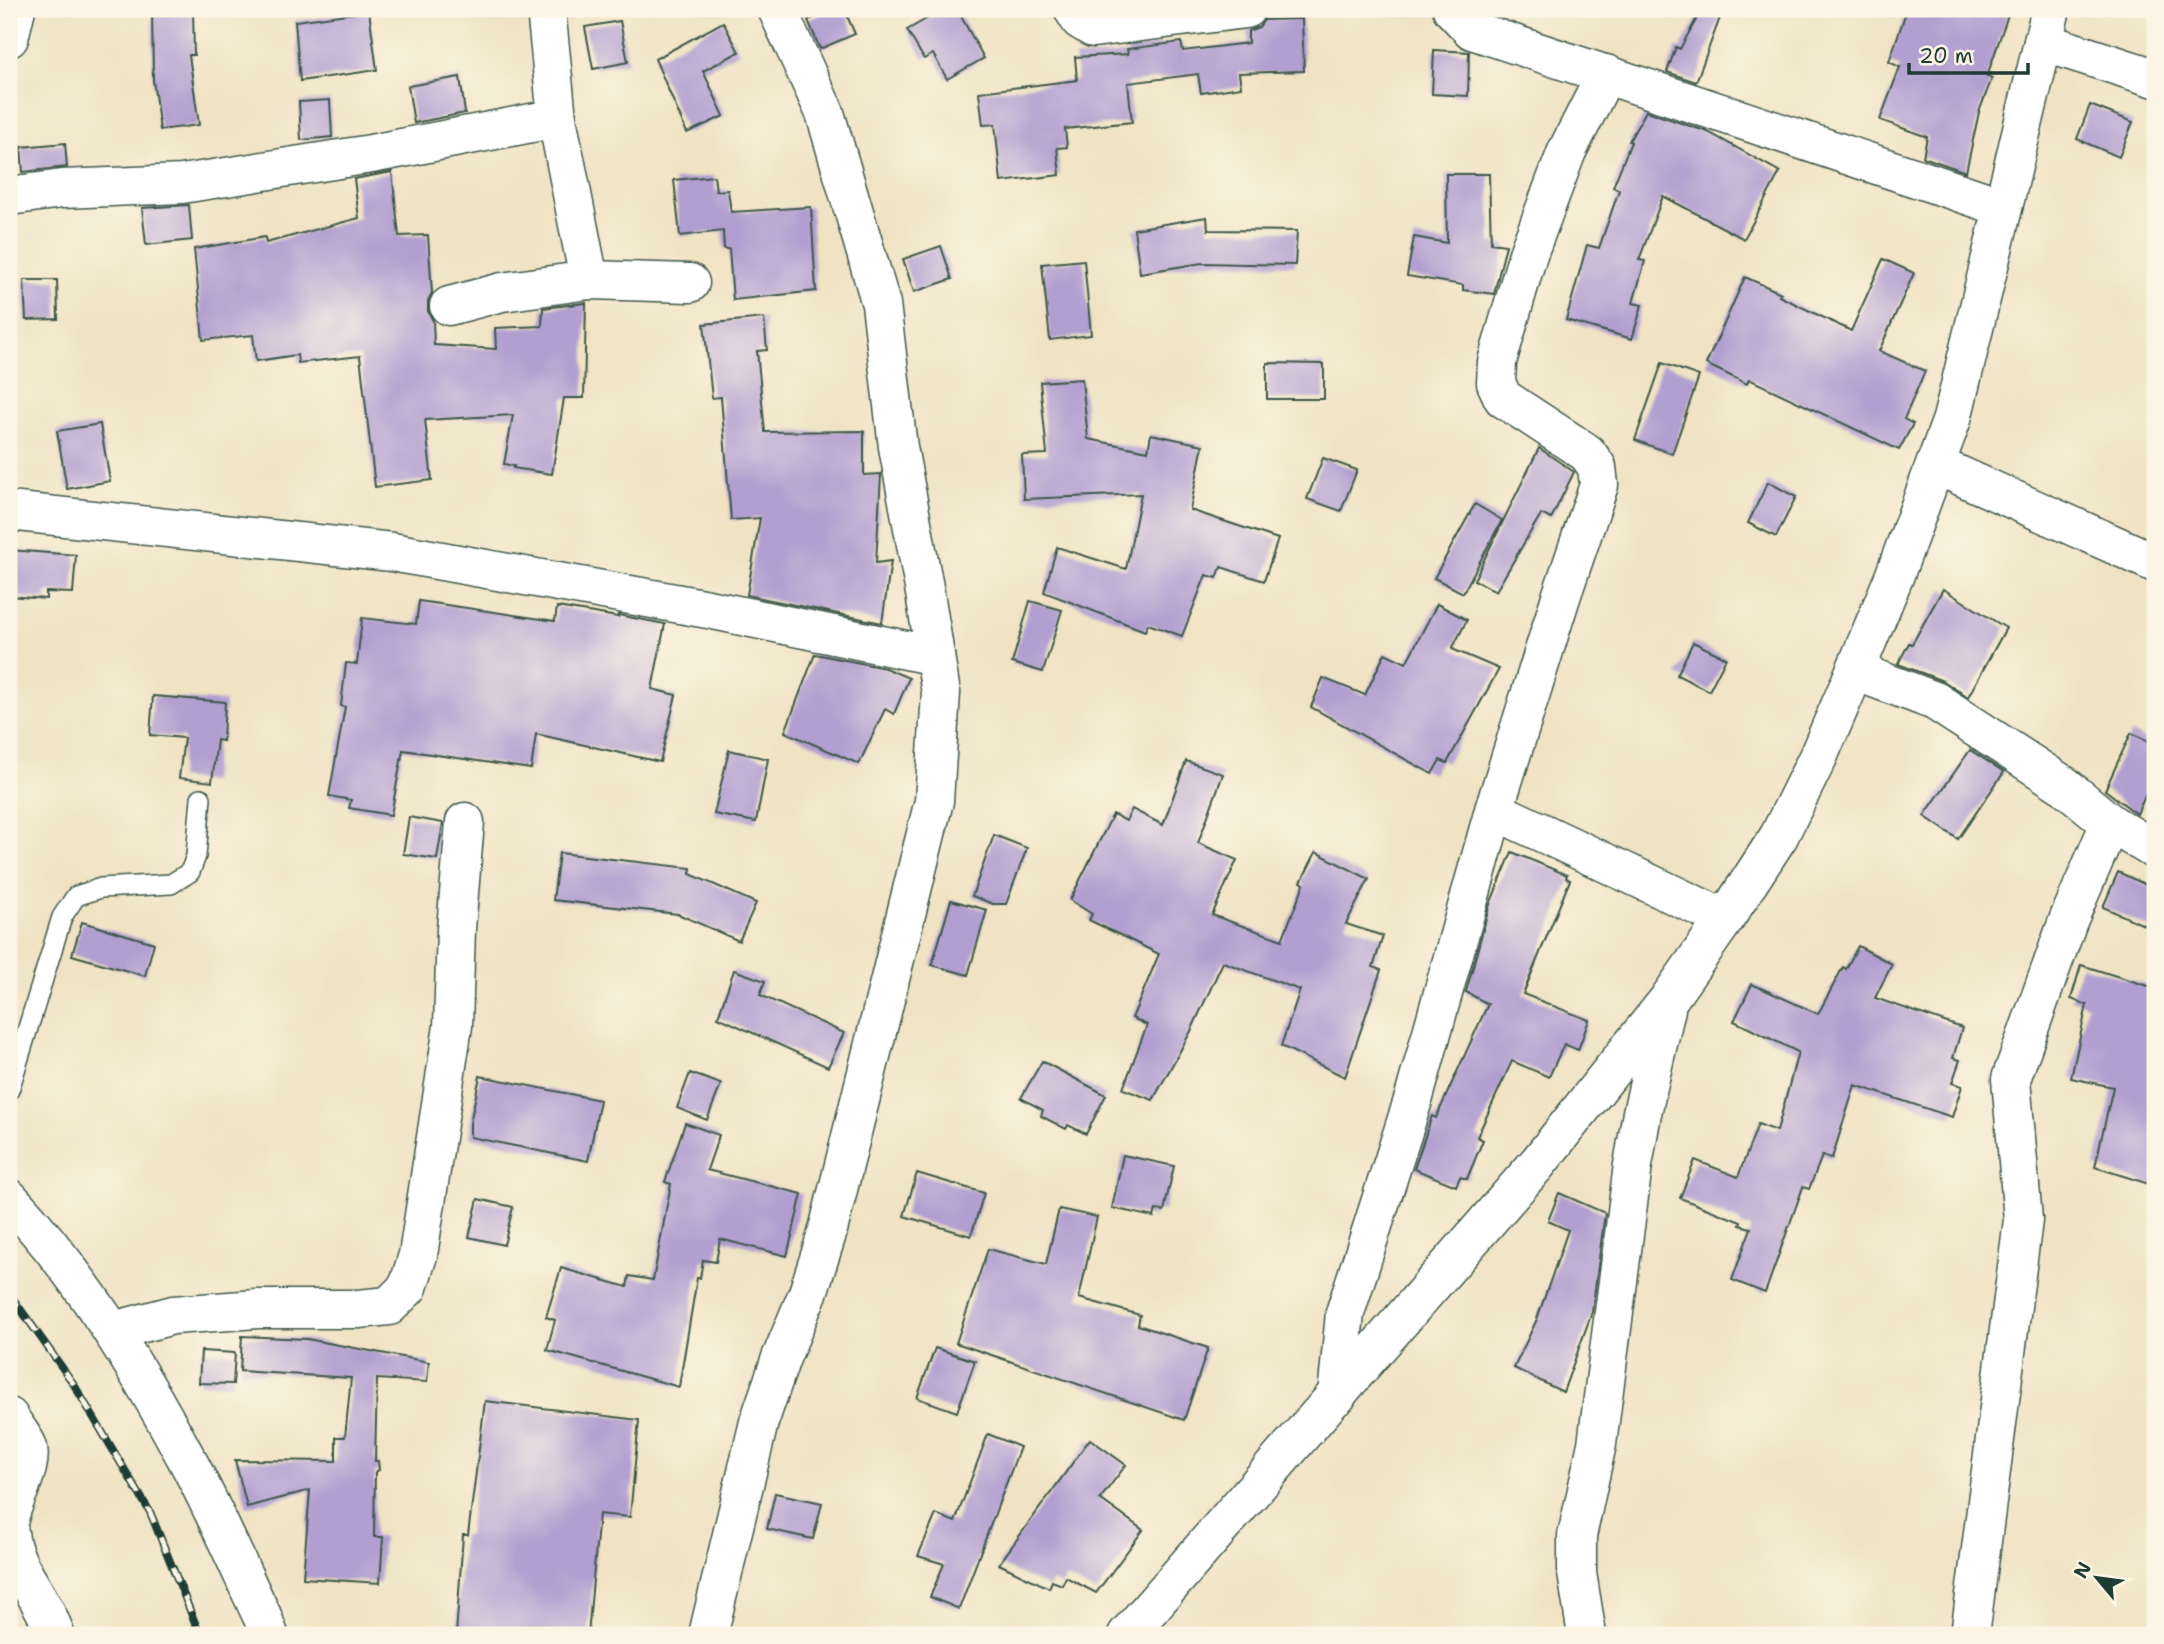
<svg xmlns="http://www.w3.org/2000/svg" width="2164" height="1644" font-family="'Shantell Sans',sans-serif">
<rect width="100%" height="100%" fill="#fcf5e5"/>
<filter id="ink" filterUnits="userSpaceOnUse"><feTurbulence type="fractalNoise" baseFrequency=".0143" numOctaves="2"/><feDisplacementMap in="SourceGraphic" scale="14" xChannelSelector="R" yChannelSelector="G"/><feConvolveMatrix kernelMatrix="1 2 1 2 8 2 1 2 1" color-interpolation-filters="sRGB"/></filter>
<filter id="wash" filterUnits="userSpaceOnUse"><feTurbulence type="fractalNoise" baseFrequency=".00686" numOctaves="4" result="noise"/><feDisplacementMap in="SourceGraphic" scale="28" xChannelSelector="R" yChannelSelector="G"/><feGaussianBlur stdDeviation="1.57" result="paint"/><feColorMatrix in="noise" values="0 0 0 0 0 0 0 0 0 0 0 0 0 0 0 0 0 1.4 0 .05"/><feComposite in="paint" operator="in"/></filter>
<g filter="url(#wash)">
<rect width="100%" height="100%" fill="#efe3c3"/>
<g id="blocks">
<g fill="#b09fd0">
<path d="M 152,9 L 193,9 L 194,55 L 189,55 L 199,125 L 160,130 L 153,80 Z"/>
<path d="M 834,9 L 844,9 L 855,34 L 820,49 L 808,20 Z"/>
<path d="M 944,9 L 957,9 L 984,58 L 947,79 L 933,54 L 924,59 L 907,30 Z"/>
<path d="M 1702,9 L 1708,9 L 1721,15 L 1696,82 L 1667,72 L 1676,47 L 1680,49 Z"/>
<path d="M 1907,9 L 1990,9 L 2008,15 L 1987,76 L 1992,78 L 1979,112 L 1966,172 L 1923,157 L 1927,137 L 1880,120 L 1900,67 L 1889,62 Z"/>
<path d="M 369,11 L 377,70 L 300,81 L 295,21 Z"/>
<path d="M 1302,19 L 1304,71 L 1239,73 L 1241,87 L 1201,93 L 1198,74 L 1128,83 L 1132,122 L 1065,129 L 1067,147 L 1057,148 L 1060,175 L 1001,182 L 995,124 L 983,125 L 979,92 L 1077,80 L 1075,57 L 1128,54 L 1127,49 L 1181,42 L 1183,51 L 1248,43 L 1248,31 L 1259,27 L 1264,20 Z"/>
<path d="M 620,21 L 628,62 L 593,69 L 585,27 Z"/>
<path d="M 723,22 L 739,52 L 703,71 L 724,116 L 687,133 L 655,59 Z"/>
<path d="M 1434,50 L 1469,52 L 1468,96 L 1432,94 Z"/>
<path d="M 460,77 L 465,113 L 414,123 L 408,86 Z"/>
<path d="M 330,100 L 332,137 L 301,140 L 299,102 Z"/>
<path d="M 2090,105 L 2133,122 L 2119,157 L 2077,139 Z"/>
<path d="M 1646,111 L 1708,132 L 1780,172 L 1744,239 L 1663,196 L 1639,260 L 1645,261 L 1633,303 L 1642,305 L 1632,339 L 1566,320 L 1587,245 L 1599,248 L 1619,190 L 1613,187 L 1631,142 L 1629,141 Z"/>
<path d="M 65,143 L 67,167 L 23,172 L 21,147 Z"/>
<path d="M 392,172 L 399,236 L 428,235 L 432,293 L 428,301 L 428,311 L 433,321 L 434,345 L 496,349 L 495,328 L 542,326 L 543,308 L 586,303 L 584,398 L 564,398 L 552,474 L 513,468 L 514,466 L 504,464 L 513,415 L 425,420 L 432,480 L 375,487 L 360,356 L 298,363 L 297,355 L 256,361 L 253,335 L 203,340 L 194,249 L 265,237 L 266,243 L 359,218 L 354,179 Z"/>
<path d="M 1446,174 L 1489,174 L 1491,243 L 1506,245 L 1494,294 L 1463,290 L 1463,285 L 1407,276 L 1414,237 L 1447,243 Z"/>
<path d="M 714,176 L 716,191 L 728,190 L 731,212 L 811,207 L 816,291 L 733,300 L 729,249 L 724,249 L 723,231 L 680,236 L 674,180 Z"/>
<path d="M 189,205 L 192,240 L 146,245 L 142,208 Z"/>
<path d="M 1207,217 L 1208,230 L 1297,231 L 1295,265 L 1202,263 L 1140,273 L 1134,229 Z"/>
<path d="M 941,246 L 952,279 L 914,292 L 903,259 Z"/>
<path d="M 1883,259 L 1914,273 L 1879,351 L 1925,371 L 1904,419 L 1913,424 L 1899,450 L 1749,379 L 1747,384 L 1706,364 L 1745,277 L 1781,293 L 1779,296 L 1851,331 Z"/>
<path d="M 1084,260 L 1091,335 L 1050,340 L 1042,264 Z"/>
<path d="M 24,280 L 57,280 L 58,319 L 26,320 Z"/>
<path d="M 764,318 L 767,350 L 757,351 L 765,432 L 864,431 L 864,475 L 881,474 L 876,563 L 891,561 L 882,623 L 747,595 L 760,518 L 731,520 L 721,397 L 712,398 L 704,324 Z"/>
<path d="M 1267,363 L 1324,364 L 1324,399 L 1267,399 Z"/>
<path d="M 1662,363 L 1699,376 L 1672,454 L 1635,440 Z"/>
<path d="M 1082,379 L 1088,439 L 1148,451 L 1151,434 L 1203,445 L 1190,510 L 1278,539 L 1264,581 L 1221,567 L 1217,578 L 1206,575 L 1182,636 L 1148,624 L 1145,631 L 1044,592 L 1057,547 L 1126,569 L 1141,494 L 1024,499 L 1022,455 L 1047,454 L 1040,382 Z"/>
<path d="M 100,424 L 110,481 L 67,489 L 57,431 Z"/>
<path d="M 1539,448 L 1574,472 L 1551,519 L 1541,514 L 1496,591 L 1474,580 Z"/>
<path d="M 1323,458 L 1357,470 L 1341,511 L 1307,499 Z"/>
<path d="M 1768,482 L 1796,497 L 1776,537 L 1748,523 Z"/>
<path d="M 1475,504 L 1502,520 L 1463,593 L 1434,578 Z"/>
<path d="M 9,550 L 76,555 L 73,593 L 46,592 L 46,599 L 9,596 Z"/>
<path d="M 1943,589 L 2006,628 L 1968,697 L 1943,681 L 1898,664 L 1909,643 L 1912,644 Z"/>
<path d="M 419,601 L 555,621 L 557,607 L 618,617 L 618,615 L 665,624 L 652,689 L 676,695 L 660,762 L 536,734 L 531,769 L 403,750 L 391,815 L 349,808 L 351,800 L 329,796 L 345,707 L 341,706 L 346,663 L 357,664 L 362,618 L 416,624 Z"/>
<path d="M 1030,601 L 1062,610 L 1043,672 L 1012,663 Z"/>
<path d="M 1437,604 L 1467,620 L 1452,649 L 1499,669 L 1447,763 L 1440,760 L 1432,774 L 1311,707 L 1323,678 L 1365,695 L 1385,653 L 1406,663 Z"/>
<path d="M 1693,642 L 1726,658 L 1709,691 L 1677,675 Z"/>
<path d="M 815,654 L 885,668 L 909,678 L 894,714 L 885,709 L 859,764 L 785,732 Z"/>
<path d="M 153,696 L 225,702 L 223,741 L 217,740 L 212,782 L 179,778 L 184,738 L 150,735 Z"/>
<path d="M 2131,733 L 2155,744 L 2155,774 L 2137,814 L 2105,790 Z"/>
<path d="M 729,750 L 768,759 L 756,822 L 714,814 Z"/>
<path d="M 1970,750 L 2004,772 L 1958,839 L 1924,816 Z"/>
<path d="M 1186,761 L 1223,774 L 1198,843 L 1237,860 L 1212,915 L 1282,940 L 1304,884 L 1301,882 L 1316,852 L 1369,879 L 1346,924 L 1383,936 L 1373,967 L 1381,970 L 1345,1077 L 1281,1046 L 1300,990 L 1223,962 L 1191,1031 L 1153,1100 L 1123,1089 L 1147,1025 L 1132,1018 L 1159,954 L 1089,920 L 1092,914 L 1070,900 L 1113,814 L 1126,821 L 1132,809 L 1163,825 Z"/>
<path d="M 409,817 L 443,823 L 437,859 L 403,854 Z"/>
<path d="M 994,835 L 1027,848 L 1006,904 L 993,904 L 972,896 Z"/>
<path d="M 1512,852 L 1567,875 L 1566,878 L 1570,880 L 1523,994 L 1589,1020 L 1578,1050 L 1564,1044 L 1549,1077 L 1512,1061 L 1477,1137 L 1483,1140 L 1467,1179 L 1460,1177 L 1456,1186 L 1414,1169 L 1432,1116 L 1436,1118 L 1488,1004 L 1466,992 L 1490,904 Z"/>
<path d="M 559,853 L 691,868 L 690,874 L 756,903 L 739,941 L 678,914 L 553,900 Z"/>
<path d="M 2118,872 L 2155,889 L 2155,930 L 2103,907 Z"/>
<path d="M 951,900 L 987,910 L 968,975 L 932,965 Z"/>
<path d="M 82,922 L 154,943 L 145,976 L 72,955 Z"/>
<path d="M 1858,946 L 1892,964 L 1875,998 L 1962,1028 L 1953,1058 L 1960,1060 L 1952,1083 L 1962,1086 L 1952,1117 L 1855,1085 L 1832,1158 L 1822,1156 L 1809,1189 L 1803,1187 L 1765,1293 L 1732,1280 L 1751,1228 L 1740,1225 L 1741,1222 L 1680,1198 L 1695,1160 L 1738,1177 L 1758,1124 L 1777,1131 L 1798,1052 L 1734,1021 L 1752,984 L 1818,1014 L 1843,967 L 1846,969 Z"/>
<path d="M 2081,965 L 2155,988 L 2155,1186 L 2095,1167 L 2113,1087 L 2071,1078 L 2087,1005 L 2071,999 Z"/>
<path d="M 734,970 L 765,981 L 760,995 L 844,1033 L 828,1067 L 718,1017 Z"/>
<path d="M 1042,1061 L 1106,1095 L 1086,1134 L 1068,1125 L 1066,1129 L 1041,1116 L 1043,1110 L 1021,1098 Z"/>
<path d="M 690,1073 L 721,1084 L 707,1120 L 677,1108 Z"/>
<path d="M 480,1076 L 600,1100 L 588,1161 L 470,1137 L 470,1123 Z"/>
<path d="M 685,1123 L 719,1135 L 707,1170 L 802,1194 L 787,1256 L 720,1239 L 716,1262 L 703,1260 L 700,1278 L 697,1278 L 679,1387 L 547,1350 L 555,1320 L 546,1317 L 561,1268 L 627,1287 L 629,1276 L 653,1280 L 671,1184 L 665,1182 Z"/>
<path d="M 1123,1155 L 1174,1166 L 1164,1211 L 1156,1210 L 1154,1217 L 1112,1208 Z"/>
<path d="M 917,1173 L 984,1193 L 971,1236 L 904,1216 Z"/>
<path d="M 1559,1193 L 1605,1213 L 1592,1312 L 1563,1392 L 1514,1368 L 1537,1319 L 1568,1230 L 1548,1221 Z"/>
<path d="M 478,1199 L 513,1207 L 504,1245 L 469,1237 Z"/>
<path d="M 1059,1209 L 1097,1217 L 1079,1298 L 1140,1315 L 1138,1325 L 1208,1348 L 1184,1420 L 956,1343 L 988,1249 L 1046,1264 Z"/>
<path d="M 242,1336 L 307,1339 L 429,1362 L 427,1382 L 377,1379 L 375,1461 L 378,1461 L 379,1470 L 375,1472 L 374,1537 L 383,1537 L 380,1583 L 303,1578 L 310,1490 L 247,1507 L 235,1460 L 336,1461 L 336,1437 L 345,1437 L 351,1378 L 240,1371 Z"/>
<path d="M 935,1348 L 975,1361 L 957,1412 L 917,1398 Z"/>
<path d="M 201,1351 L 235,1353 L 233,1384 L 199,1383 Z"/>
<path d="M 485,1401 L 639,1420 L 630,1517 L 599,1514 L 588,1635 L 456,1635 L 463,1535 L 468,1535 Z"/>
<path d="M 988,1434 L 1020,1447 L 959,1609 L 930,1597 L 944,1564 L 918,1556 L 936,1514 L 955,1522 Z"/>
<path d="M 1090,1439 L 1126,1465 L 1100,1499 L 1143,1530 L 1096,1593 L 1066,1577 L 1062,1585 L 1052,1581 L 1049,1588 L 999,1564 Z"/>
<path d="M 775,1493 L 822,1503 L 813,1539 L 767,1529 Z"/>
</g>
</g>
</g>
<g filter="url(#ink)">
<use href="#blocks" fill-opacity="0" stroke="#3e5649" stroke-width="2"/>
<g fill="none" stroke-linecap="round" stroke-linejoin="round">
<defs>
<path id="service" d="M 9,1090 L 62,917 L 76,896 L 101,888 L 171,884 L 190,872 L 196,856 L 201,798"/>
<g id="minor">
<path d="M 546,9 L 557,118 L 589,280"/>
<path d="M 1073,9 L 1080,20 L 1093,28 L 1246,9"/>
<path d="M 1452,9 L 1472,30 L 2003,207"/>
<path d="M 9,38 L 16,9"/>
<path d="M 2043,42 L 2155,78"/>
<path d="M 9,196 L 62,189 L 182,184 L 371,154 L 557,118"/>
<path d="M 449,306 L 502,292 L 589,280 L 690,283"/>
<path d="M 1936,465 L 2155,563"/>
<path d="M 9,511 L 392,552 L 708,609 L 935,656"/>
<path d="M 1855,671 L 1935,701 L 2065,786 L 2110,823 L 2155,850"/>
<path d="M 1494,810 L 1725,919"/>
<path d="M 9,1198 C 80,1274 135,1363 184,1454 C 213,1507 237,1563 263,1618 L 269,1635"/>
<path d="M 113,1331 L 173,1315 L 257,1309 L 358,1309 L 389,1306 L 408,1287 L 418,1255 L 453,1026 L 456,929 L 465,822"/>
<path d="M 1337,1396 L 1345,1313 L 1414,1097 L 1494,810 L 1560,600 L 1599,485 L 1597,467 L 1587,453 L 1503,398 L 1496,383 L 1497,362 L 1528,254 L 1567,151 L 1606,74"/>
<path d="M 9,1417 C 14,1426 22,1435 27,1445 C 35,1465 13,1498 9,1519"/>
<path d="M 9,1532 C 12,1569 45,1599 55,1635"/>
<path d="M 708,1635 L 759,1422 L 781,1358 L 808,1293 L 827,1234 L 934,801 L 941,693 L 925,593 L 898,447 L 881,304 L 825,113 L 777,9"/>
<path d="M 1127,1635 L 1538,1163 L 1668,1000 L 1725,919 L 1779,836 L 1818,757 L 1855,671 L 1894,577 L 1952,419 L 2051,9"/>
<path d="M 1587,1635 L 1577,1573 L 1577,1536 L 1597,1444 L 1633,1165 L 1642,1113 L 1666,1009"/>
<path d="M 1970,1635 L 2023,1220 L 2011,1079 L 2068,921 L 2110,823"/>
</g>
</defs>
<use href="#service" stroke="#3e5649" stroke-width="22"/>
<use href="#minor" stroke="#3e5649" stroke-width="41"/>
<use href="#service" stroke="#fff" stroke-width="19"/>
<use href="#minor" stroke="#fff" stroke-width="38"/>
<defs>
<path id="rail" d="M 9,1293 L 73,1383 L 150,1512 L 200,1635"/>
</defs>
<use href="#rail" stroke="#1f3d34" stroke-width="8"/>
<use href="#rail" stroke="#fcf5e5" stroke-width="5" stroke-dasharray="16" stroke-linecap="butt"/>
</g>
</g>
<rect width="2164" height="1644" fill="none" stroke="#fcf5e5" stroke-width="35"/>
<g transform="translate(2097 1578) rotate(299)" stroke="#fcf5e5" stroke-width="5" paint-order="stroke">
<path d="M0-5L12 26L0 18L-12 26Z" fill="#1f3d34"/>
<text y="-10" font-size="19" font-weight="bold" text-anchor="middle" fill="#1f3d34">N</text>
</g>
<path d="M1909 63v10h119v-10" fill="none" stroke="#1f3d34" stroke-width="3.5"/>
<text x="1919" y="63" font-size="21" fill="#1f3d34" stroke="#fcf5e5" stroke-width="5" paint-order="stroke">20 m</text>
</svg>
